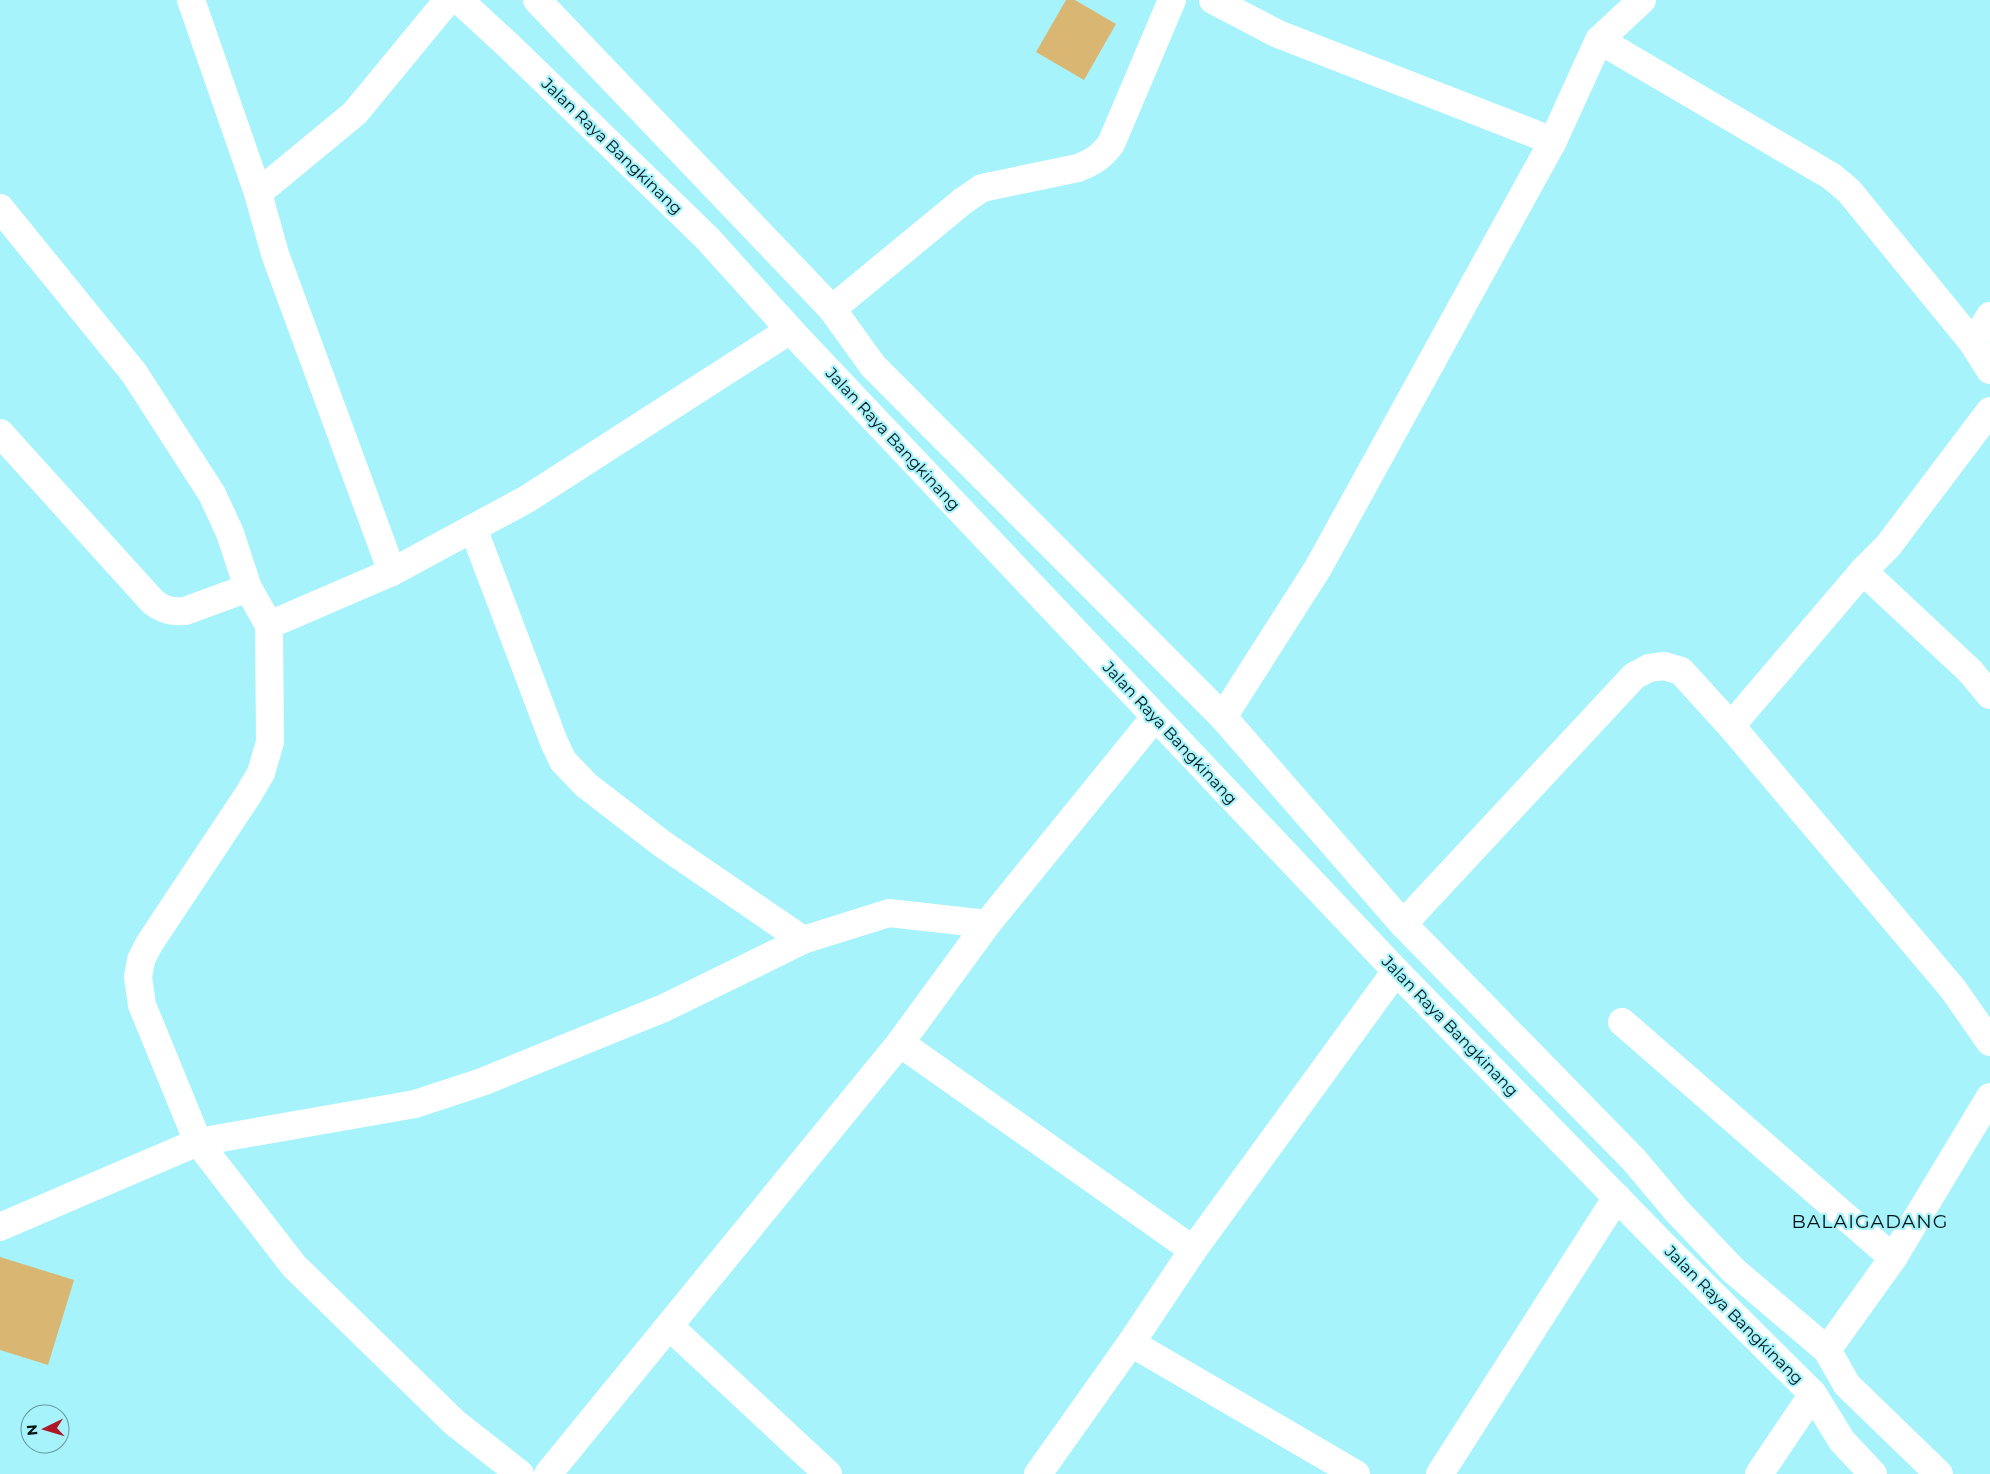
<svg xmlns="http://www.w3.org/2000/svg" width="1990" height="1474" font-family="Montserrat,sans-serif">
<rect width="100%" height="100%" fill="#a6f3fb"/>
<g fill="#d9b773">
<path d="M 1066,0 L 1075,0 L 1116,24 L 1084,80 L 1036,52 Z"/>
<path d="M 0,1257 L 74,1280 L 48,1365 L 0,1350 Z"/>
</g>
<g fill="none" stroke-linecap="round" stroke-linejoin="round">
<g stroke="#fff" stroke-width="28">
<path d="M 191,0 L 258,193"/>
<path d="M 1213,0 L 1278,34 L 1553,141"/>
<path d="M 1599,40 L 1831,176 L 1849,191 L 1973,343 L 1990,370"/>
<path d="M 0,208 L 134,373 L 212,494 L 230,533 L 248,588 L 269,625 L 270,742 L 261,773 L 248,795 L 149,944 L 141,960 L 138,977 L 142,1005 L 198,1142 L 294,1266 L 455,1423 L 520,1474"/>
<path d="M 832,309 L 963,201 L 982,188 L 1078,168 C 1093,162 1101,157 1111,144 L 1172,0"/>
<path d="M 1973,343 L 1990,316"/>
<path d="M 0,433 L 153,602 C 164,610 171,612 185,611 L 248,588"/>
<path d="M 473,528 L 554,742 L 563,761 L 586,785 L 661,843 L 803,940"/>
<path d="M 1863,571 L 1970,671 L 1990,695"/>
<path d="M 392,572 L 275,254 L 258,193 L 355,113 L 448,0"/>
<path d="M 269,625 L 392,572 L 527,499 L 790,330"/>
<path d="M 1223,717 L 1318,568 L 1553,141 L 1599,40 L 1642,0"/>
<path d="M 1731,726 L 1863,571 L 1888,546 L 1990,411"/>
<path d="M 1403,924 L 1634,676 L 1649,668 L 1664,666 L 1681,671 L 1731,726 L 1953,989 L 1990,1042"/>
<path d="M 1622,1022 L 1893,1258"/>
<path d="M 900,1043 L 1193,1250"/>
<path d="M 0,1227 L 198,1142 L 415,1104 L 482,1082 L 664,1008 L 803,940 L 889,913 L 987,924 L 1155,717"/>
<path d="M 669,1326 L 828,1474"/>
<path d="M 1131,1343 L 1356,1474"/>
<path d="M 1827,1350 L 1893,1258 L 1990,1097"/>
<path d="M 548,1474 L 900,1043 L 987,924"/>
<path d="M 1038,1474 L 1131,1343 L 1193,1250 L 1396,971"/>
<path d="M 1440,1474 L 1617,1197"/>
<path d="M 1759,1474 L 1813,1394"/>
</g>
<g stroke="#fff" stroke-width="28">
<path d="M 459,0 L 509,46 L 707,238 L 790,330 L 1396,971 L 1665,1247 L 1813,1394 L 1842,1441 L 1873,1474"/>
<path d="M 537,0 L 832,309 L 873,366 L 1223,717 L 1403,924 L 1634,1160 L 1676,1210 L 1733,1270 L 1827,1350 L 1847,1385 L 1939,1474"/>
</g>
</g>
<g text-anchor="middle" dominant-baseline="central" stroke-width="4.5" stroke-linejoin="round" paint-order="stroke">
<g font-size="16" fill="#011416" stroke="#a6f3fb">
<text transform="translate(612 146) rotate(44)">Jalan Raya Bangkinang</text>
<text transform="translate(893 439) rotate(47)">Jalan Raya Bangkinang</text>
<text transform="translate(1170 733) rotate(47)">Jalan Raya Bangkinang</text>
<text transform="translate(1450 1026) rotate(46)">Jalan Raya Bangkinang</text>
<text transform="translate(1734 1315) rotate(45)">Jalan Raya Bangkinang</text>
</g>
<g font-size="19" letter-spacing="1" fill="#011416" stroke="#a6f3fb">
<text x="1870" y="1221">BALAIGADANG</text>
</g>
</g>
<g transform="translate(45 1429) rotate(265)"><circle r="24" fill="#a6f3fb" stroke="#649a9f"/>
<path d="M0-4L9 19L0 12L-9 19Z" fill="#ac1826"/>
<text y="-8" font-size="14" font-weight="bold" text-anchor="middle" fill="#011416">N</text>
</g>
</svg>
